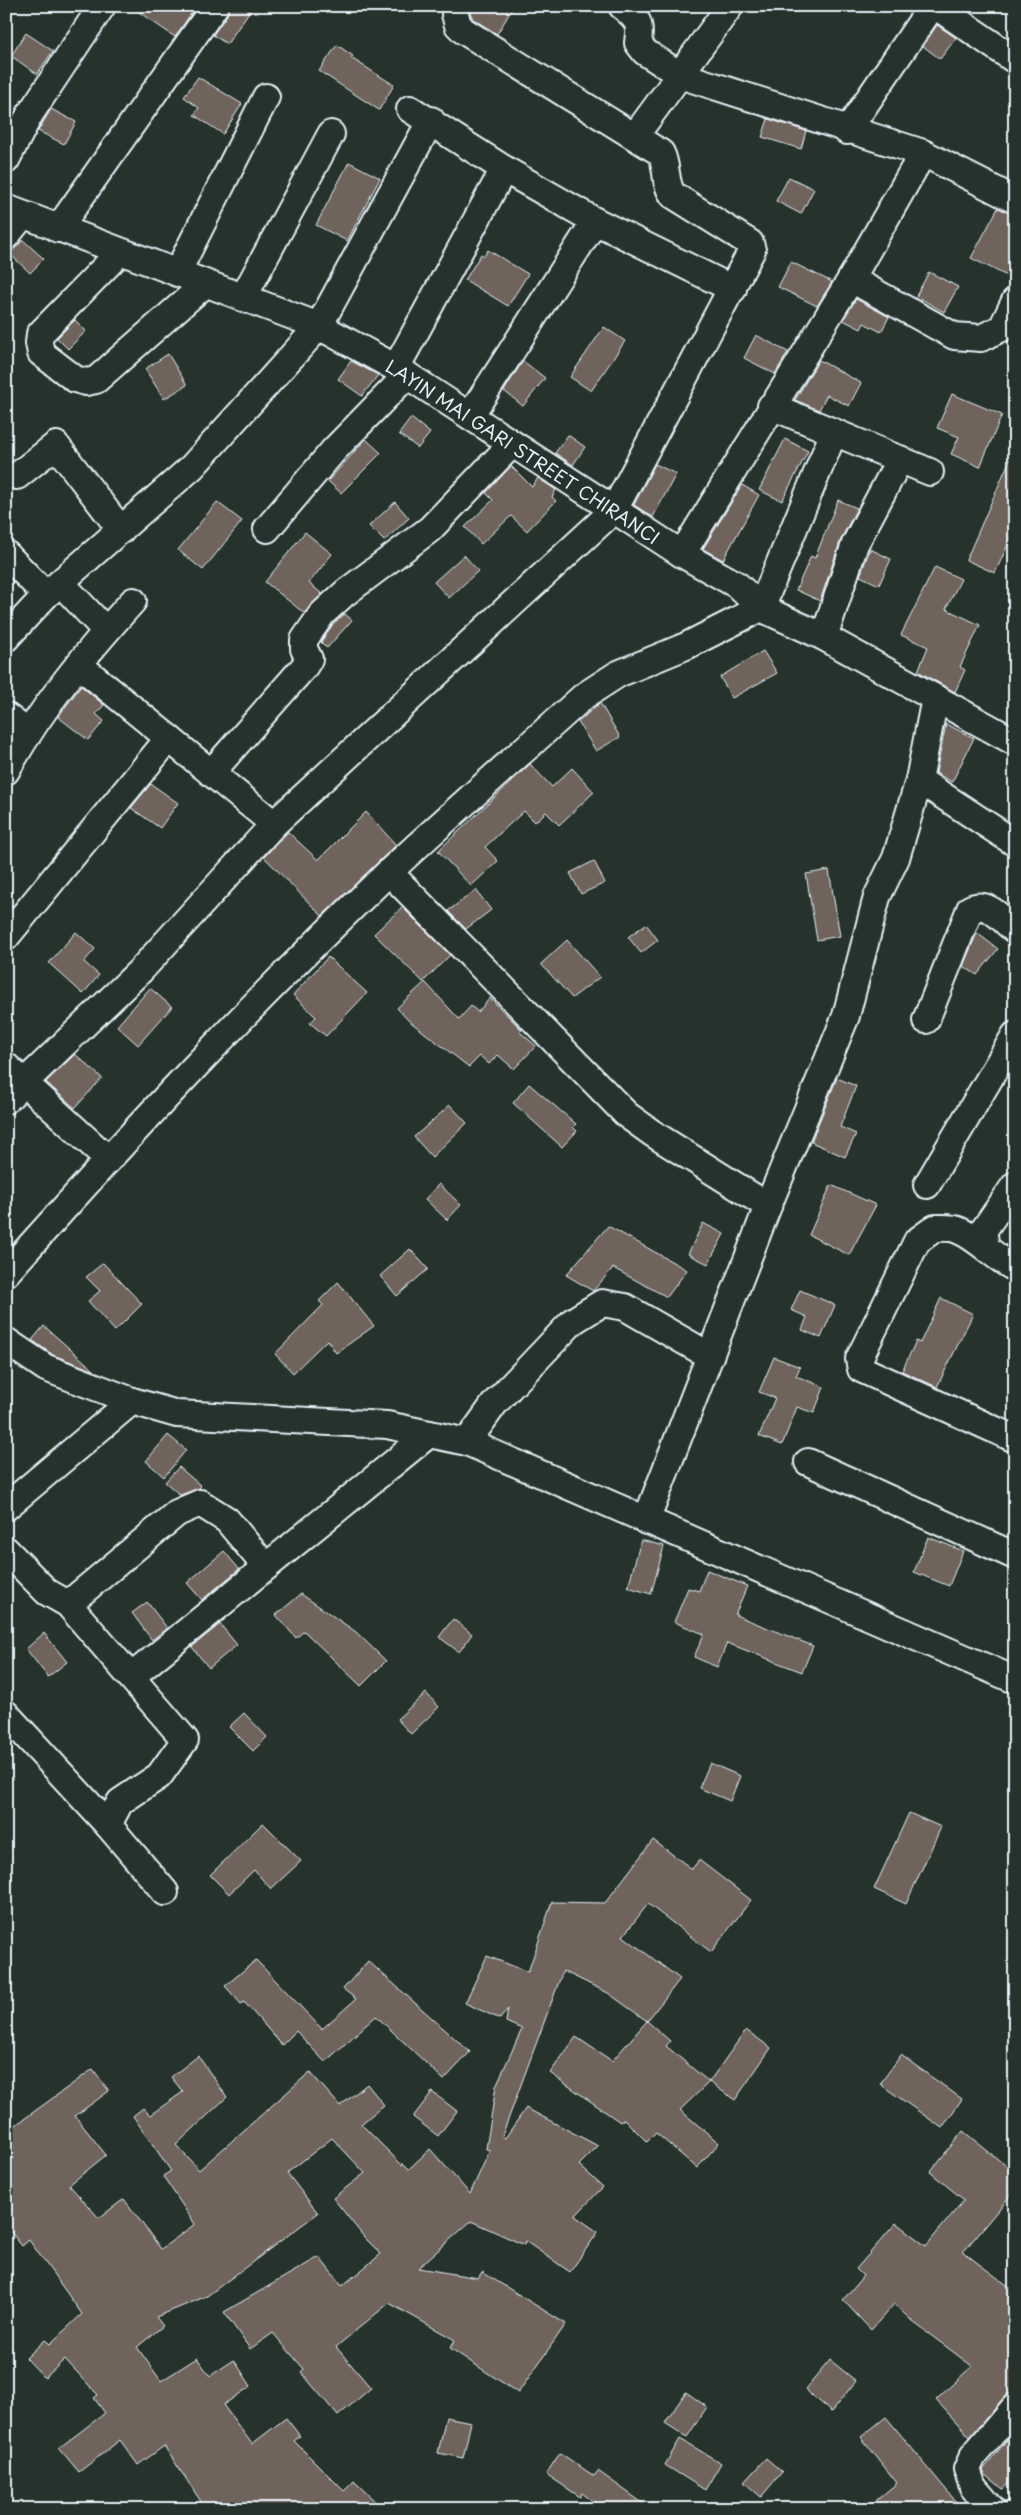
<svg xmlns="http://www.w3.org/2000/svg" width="1021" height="2515" font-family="'Playpen Sans',sans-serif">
<rect width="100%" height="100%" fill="#26332d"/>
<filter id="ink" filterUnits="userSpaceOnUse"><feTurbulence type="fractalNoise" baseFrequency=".02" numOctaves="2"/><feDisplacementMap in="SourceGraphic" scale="10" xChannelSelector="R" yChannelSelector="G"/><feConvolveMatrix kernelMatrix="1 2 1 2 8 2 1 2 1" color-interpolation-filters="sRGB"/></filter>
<g filter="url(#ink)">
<g fill="#70645b" stroke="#e8f1f8">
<path d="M 130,6 L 184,6 L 192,12 L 175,37 Z"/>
<path d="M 230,6 L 253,6 L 227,44 L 213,35 L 227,15 Z"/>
<path d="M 467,6 L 514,6 L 497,34 L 473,19 Z"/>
<path d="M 937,25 L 956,38 L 940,59 L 923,46 Z"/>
<path d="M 26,33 L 53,51 L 37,74 L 11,56 Z"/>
<path d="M 337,45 L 353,56 L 351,58 L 394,85 L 379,110 L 319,71 Z"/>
<path d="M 198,77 L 242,104 L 223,134 L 194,115 L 199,108 L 184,97 Z"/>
<path d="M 51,109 L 76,122 L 64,144 L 38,131 Z"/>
<path d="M 768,119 L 806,131 L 801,149 L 762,137 Z"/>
<path d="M 349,162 L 380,178 L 347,241 L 316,225 Z"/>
<path d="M 789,177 L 814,189 L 801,214 L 776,201 Z"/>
<path d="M 998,208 L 1015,215 L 1015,280 L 971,258 Z"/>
<path d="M 23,240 L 44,259 L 30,273 L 10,254 Z"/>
<path d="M 488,250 L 528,274 L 508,306 L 465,280 L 481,254 L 484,256 Z"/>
<path d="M 791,262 L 832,282 L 817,306 L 778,287 Z"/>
<path d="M 929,272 L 958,287 L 944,312 L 916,296 Z"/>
<path d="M 856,299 L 889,317 L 881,332 L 864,323 L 861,329 L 843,320 Z"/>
<path d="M 75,320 L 86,331 L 68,349 L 57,338 Z"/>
<path d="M 604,327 L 625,341 L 591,391 L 570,377 Z"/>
<path d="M 756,335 L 788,352 L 775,374 L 744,358 Z"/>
<path d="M 168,354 L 187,385 L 164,399 L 145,369 Z"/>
<path d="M 819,360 L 861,383 L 849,406 L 827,395 L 819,410 L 795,400 Z"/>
<path d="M 351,361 L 378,375 L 362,396 L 338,379 Z"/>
<path d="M 523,361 L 545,378 L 523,406 L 504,391 Z"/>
<path d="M 952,394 L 1002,415 L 980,467 L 951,454 L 959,437 L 937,428 Z"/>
<path d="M 411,418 L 430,433 L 418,448 L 399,434 Z"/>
<path d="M 568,435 L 585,447 L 573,465 L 555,453 Z"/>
<path d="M 366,439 L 381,453 L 341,493 L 328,481 Z"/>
<path d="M 785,439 L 808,451 L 782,501 L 759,490 Z"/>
<path d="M 1015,448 L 1015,529 L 995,573 L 966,560 Z"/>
<path d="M 655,464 L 676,474 L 653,517 L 634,505 Z"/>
<path d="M 511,466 L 532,487 L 538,478 L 556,490 L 552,497 L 556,501 L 527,531 L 511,516 L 481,544 L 465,527 L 493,500 L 486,493 Z"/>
<path d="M 742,485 L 759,495 L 723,560 L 703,549 Z"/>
<path d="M 838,500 L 857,508 L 841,539 L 820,601 L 796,590 L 811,556 L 815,558 Z"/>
<path d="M 217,502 L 242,521 L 203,570 L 178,550 Z"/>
<path d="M 395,502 L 409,518 L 384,541 L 369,526 Z"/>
<path d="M 305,532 L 332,554 L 309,583 L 322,594 L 304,613 L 265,582 Z"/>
<path d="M 870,549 L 891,559 L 879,585 L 860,576 Z"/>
<path d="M 464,555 L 478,571 L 449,598 L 434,582 Z"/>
<path d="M 935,567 L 961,579 L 946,609 L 980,625 L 960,667 L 965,670 L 955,692 L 918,671 L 928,647 L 901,635 Z"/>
<path d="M 345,614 L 352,620 L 327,648 L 321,642 L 333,624 Z"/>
<path d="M 763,651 L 777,673 L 732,698 L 720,677 Z"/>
<path d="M 81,686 L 104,705 L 96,714 L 104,721 L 88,740 L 58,717 Z"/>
<path d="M 600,703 L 620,737 L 596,751 L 578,722 Z"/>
<path d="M 946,724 L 974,738 L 952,782 L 936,773 Z"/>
<path d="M 530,764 L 552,787 L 572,768 L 594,792 L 559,825 L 546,812 L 535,822 L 524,811 L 485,847 L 498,861 L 471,886 L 438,851 Z"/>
<path d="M 151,784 L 178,803 L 160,828 L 131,808 Z"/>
<path d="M 366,812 L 396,845 L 322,916 L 264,857 L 288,832 L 318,860 Z"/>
<path d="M 594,861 L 605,883 L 581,894 L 570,873 Z"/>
<path d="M 829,870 L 840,936 L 817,940 L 806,874 Z"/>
<path d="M 476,890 L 491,910 L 466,929 L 448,911 Z"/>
<path d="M 402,907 L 450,955 L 423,982 L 374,934 Z"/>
<path d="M 646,924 L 658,940 L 641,953 L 628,937 Z"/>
<path d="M 76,932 L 95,949 L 84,962 L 99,975 L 83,994 L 49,963 Z"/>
<path d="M 977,933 L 998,949 L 977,975 L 963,966 Z"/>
<path d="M 567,940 L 600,977 L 572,998 L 541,964 Z"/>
<path d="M 328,957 L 367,993 L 326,1036 L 310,1023 L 316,1017 L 293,995 Z"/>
<path d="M 425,982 L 459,1019 L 471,1006 L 478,1012 L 490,998 L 522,1030 L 520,1032 L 536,1046 L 514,1069 L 498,1055 L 489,1064 L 480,1056 L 469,1067 L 408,1020 L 397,1008 Z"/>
<path d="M 150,988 L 172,1007 L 138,1045 L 117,1026 Z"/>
<path d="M 75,1054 L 102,1078 L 75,1108 L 46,1082 Z"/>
<path d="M 837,1078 L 856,1086 L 840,1127 L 856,1134 L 845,1157 L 811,1142 Z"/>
<path d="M 529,1084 L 576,1124 L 573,1127 L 577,1131 L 562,1147 L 513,1103 Z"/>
<path d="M 450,1105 L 467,1123 L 432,1157 L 414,1137 Z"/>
<path d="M 439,1184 L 461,1205 L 447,1220 L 425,1199 Z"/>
<path d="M 831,1185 L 876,1205 L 849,1255 L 809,1235 Z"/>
<path d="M 703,1223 L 724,1234 L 708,1264 L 688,1254 Z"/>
<path d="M 608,1226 L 687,1270 L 667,1297 L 613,1268 L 593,1291 L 566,1275 Z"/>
<path d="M 410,1249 L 428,1269 L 397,1296 L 380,1276 Z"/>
<path d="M 103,1263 L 142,1304 L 115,1331 L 88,1301 L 100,1291 L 86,1277 Z"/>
<path d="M 338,1282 L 374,1326 L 336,1353 L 327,1340 L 293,1373 L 275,1354 L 323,1305 L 319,1301 Z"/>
<path d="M 800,1290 L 835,1305 L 821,1338 L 802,1330 L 807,1317 L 791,1310 Z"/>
<path d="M 941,1298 L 973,1314 L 937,1387 L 902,1371 L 916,1341 L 920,1343 Z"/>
<path d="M 44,1326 L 95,1371 L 53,1355 L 32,1340 Z"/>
<path d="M 774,1357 L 800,1367 L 796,1376 L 824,1387 L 814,1413 L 797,1407 L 782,1445 L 759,1436 L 775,1398 L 759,1392 Z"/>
<path d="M 168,1435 L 186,1450 L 164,1477 L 146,1461 Z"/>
<path d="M 179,1467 L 201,1486 L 199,1488 L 180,1495 L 165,1482 Z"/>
<path d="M 928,1537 L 963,1551 L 949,1586 L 914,1572 Z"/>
<path d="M 641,1540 L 664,1546 L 651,1594 L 628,1587 Z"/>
<path d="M 224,1551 L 239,1569 L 202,1600 L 187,1583 Z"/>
<path d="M 707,1570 L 747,1586 L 735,1615 L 813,1646 L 802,1672 L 727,1643 L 717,1667 L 694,1657 L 704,1634 L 674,1622 L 688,1588 L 699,1591 Z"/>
<path d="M 301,1594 L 356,1632 L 386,1661 L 361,1686 L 304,1631 L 296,1638 L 276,1615 Z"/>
<path d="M 147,1602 L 167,1628 L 152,1640 L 132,1613 Z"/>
<path d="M 453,1619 L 472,1634 L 459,1652 L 439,1637 Z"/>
<path d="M 220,1624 L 237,1645 L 209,1668 L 192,1647 Z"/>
<path d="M 44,1633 L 67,1662 L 48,1677 L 26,1649 Z"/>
<path d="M 426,1693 L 439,1707 L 411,1734 L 397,1719 Z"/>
<path d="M 244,1713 L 267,1737 L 253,1751 L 229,1727 Z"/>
<path d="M 710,1763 L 740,1776 L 730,1801 L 699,1788 Z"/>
<path d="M 909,1813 L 941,1827 L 906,1904 L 874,1889 Z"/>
<path d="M 263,1823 L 301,1861 L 271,1889 L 254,1870 L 229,1894 L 210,1875 Z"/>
<path d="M 653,1840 L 692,1869 L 699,1860 L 751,1900 L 711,1952 L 648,1904 L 623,1936 L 680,1979 L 647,2021 L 608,1993 L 563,1971 L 502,2136 L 505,2138 L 526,2108 L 598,2146 L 579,2165 L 603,2187 L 575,2216 L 598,2232 L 570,2272 L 525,2241 L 524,2245 L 471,2221 L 418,2268 L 478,2278 L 482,2272 L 566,2324 L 518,2393 L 450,2348 L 455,2340 L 389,2303 L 336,2347 L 371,2388 L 338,2416 L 301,2372 L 304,2369 L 273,2333 L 250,2349 L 224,2312 L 319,2257 L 342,2286 L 381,2254 L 364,2237 L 333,2198 L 365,2173 L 332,2138 L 287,2173 L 318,2213 L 207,2296 L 156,2317 L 163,2326 L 137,2347 L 161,2381 L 197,2358 L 210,2376 L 234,2360 L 251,2386 L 223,2405 L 252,2444 L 286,2418 L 300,2436 L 294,2441 L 344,2491 L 354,2481 L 383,2509 L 206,2509 L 164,2446 L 138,2465 L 120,2440 L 79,2472 L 59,2448 L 105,2413 L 94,2398 L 98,2395 L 65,2359 L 45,2378 L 26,2358 L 45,2340 L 50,2344 L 82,2314 L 29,2240 L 22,2246 L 6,2226 L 6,2132 L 93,2069 L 109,2091 L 75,2116 L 106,2155 L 69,2185 L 99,2218 L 124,2199 L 161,2249 L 195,2224 L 163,2176 L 171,2171 L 133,2116 L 143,2108 L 150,2115 L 183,2092 L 171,2077 L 198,2056 L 227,2097 L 176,2145 L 199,2170 L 310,2072 L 340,2106 L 367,2084 L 384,2105 L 361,2124 L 402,2165 L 403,2163 L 409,2169 L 430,2149 L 470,2194 L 490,2150 L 486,2149 L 496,2086 L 522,2029 L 506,2022 L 508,2009 L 500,2019 L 465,2003 L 487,1956 L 528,1972 L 552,1902 L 605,1903 Z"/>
<path d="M 256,1960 L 322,2029 L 356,1999 L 343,1989 L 368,1961 L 470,2052 L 444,2080 L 376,2016 L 325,2062 L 296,2031 L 282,2045 L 244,2002 L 241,2004 L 225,1986 Z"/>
<path d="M 647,2021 L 670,2041 L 666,2046 L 709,2082 L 680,2110 L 719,2143 L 697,2168 L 656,2133 L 647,2142 L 624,2119 L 620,2122 L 550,2073 L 576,2037 L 612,2061 Z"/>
<path d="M 746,2030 L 771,2048 L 735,2100 L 709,2082 Z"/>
<path d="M 901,2055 L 962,2099 L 942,2128 L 880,2084 Z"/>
<path d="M 432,2092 L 457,2111 L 438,2136 L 413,2117 Z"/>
<path d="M 963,2131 L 1015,2173 L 1015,2190 L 963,2252 L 1015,2291 L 1015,2392 L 1004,2397 L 970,2437 L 936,2400 L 972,2366 L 913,2322 L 894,2304 L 871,2330 L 843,2300 L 863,2276 L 856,2269 L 896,2223 L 926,2246 L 964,2200 L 930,2172 Z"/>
<path d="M 830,2360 L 856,2381 L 831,2412 L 805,2390 Z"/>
<path d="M 686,2392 L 707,2407 L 687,2437 L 665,2423 Z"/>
<path d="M 446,2417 L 471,2422 L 463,2458 L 438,2453 Z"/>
<path d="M 886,2417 L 962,2509 L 866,2509 L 897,2483 L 861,2437 Z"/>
<path d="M 1015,2430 L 1015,2476 L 1003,2489 L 984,2473 L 983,2470 Z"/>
<path d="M 680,2439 L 721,2463 L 705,2490 L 665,2465 Z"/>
<path d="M 560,2453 L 594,2476 L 598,2471 L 651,2509 L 603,2509 L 582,2493 L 580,2497 L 546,2474 Z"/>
<path d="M 766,2458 L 782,2472 L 761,2497 L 744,2482 Z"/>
</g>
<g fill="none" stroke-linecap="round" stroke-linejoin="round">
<defs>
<g id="minor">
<path d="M 622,6 C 638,20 641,22 638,43 L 645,52 L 680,75 L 923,153 L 1015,200"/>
<path d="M 936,6 L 1015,60"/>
<path d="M 410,109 L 504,169 L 595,221 L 733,289"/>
<path d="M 847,131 L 932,6"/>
<path d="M 635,136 L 730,6"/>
<path d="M 6,160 L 30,114 L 102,6"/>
<path id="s1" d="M 6,208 L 319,326 L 396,368 L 682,554 L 737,585 L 761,608 L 824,637 L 1015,742"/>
<path d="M 58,229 L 215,6"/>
<path d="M 6,236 L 23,215"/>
<path d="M 120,252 L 40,334 L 39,343 L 41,353 L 75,379 L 86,382 L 96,380 L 205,284"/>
<path d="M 177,273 L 266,97"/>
<path d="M 851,279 L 954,336 L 981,338 L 1002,328 L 1015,301"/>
<path d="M 243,298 L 331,134"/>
<path d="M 396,368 L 504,169"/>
<path d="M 771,406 L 930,472"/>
<path d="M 470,416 L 595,221"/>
<path d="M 17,476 L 56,445 L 121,530"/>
<path d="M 267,529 L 334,450 L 407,375"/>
<path d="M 6,554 L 46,595"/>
<path d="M 682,554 L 851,279 L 923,153"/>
<path d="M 61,583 L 106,631"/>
<path d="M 824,637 L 855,544 L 900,459"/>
<path d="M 6,638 L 46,595 L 192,467 L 319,326 L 431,120"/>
<path d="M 79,665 L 274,824"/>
<path d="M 6,716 L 27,732"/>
<path d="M 6,771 C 40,709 86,653 133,601"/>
<path d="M 211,773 L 304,667 L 309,659 L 304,649 L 304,640 L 322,614 L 345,593 L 430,529 L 512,444"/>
<path d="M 919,780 L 1015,843"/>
<path d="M 389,872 L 627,1115 L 652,1133 L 768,1206"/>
<path d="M 6,937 L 169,738"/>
<path d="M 926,1020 L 970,909 C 988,900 1001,919 1015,930"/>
<path d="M 6,1066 L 108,1159"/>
<path d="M 6,1100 L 141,970 L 274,824 L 614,510 L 752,250 L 750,243 L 673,195 C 664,183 668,167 661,153 L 464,31 L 458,25 L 455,14"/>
<path d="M 927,1185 L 1015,1035"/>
<path d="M 986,1247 L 983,1231 L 1015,1185"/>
<path d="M 1015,1268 C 994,1258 980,1239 958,1230 C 952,1227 942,1228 935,1228 L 917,1241 L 859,1359 L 861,1369 L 1015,1439"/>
<path d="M 6,1273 C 129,1135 255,999 389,872 C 453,812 519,755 584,696 L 618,674 L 686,646 L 761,608 L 834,432"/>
<path d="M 6,1341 L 46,1368 L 132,1401 L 177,1414 L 387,1425 L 467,1442 L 1015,1680"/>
<path d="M 467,1442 L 495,1403 L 573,1321 L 602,1303 L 625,1307 L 710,1356"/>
<path d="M 808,1462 L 1015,1556"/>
<path d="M 6,1507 L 132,1401"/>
<path d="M 646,1521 L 768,1206 L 846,1016 L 877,897 L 896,858 L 919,780 L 935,698"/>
<path d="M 6,1550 L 47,1592 L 68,1604 L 185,1740 L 159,1776 L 120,1802 L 108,1825 L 165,1892"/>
<path d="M 68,1604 L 177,1513 L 200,1503 L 227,1520 L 266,1567"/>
<path d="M 131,1677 L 429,1434"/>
<path d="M 6,1714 L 108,1825"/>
<path d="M 992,2509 L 973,2487 L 967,2469 L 973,2456 L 1015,2407"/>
</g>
</defs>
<use href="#minor" stroke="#e8f1f8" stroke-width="30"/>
<use href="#minor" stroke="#26332d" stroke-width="26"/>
</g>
</g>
<g text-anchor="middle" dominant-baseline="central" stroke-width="5" stroke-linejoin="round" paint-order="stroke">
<g font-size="18" fill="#e8f1f8" stroke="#26332d">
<text stroke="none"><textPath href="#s1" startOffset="574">LAYIN MAI GARI STREET CHIRANCI</textPath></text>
</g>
</g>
<rect width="1021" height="2515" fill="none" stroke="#26332d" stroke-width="25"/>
<rect x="12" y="12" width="996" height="2490" fill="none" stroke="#e8f1f8" stroke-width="2" filter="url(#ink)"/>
</svg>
